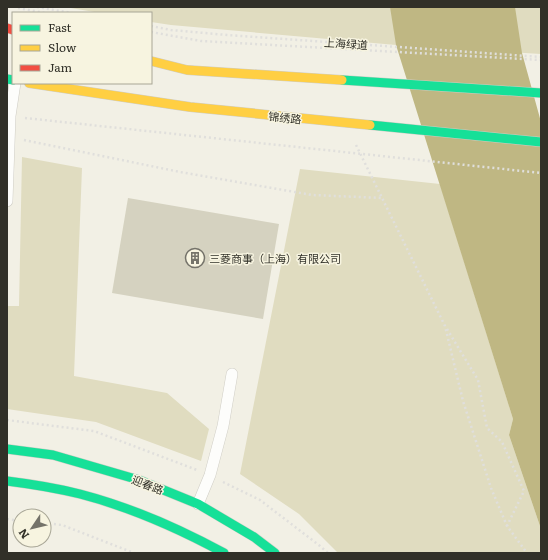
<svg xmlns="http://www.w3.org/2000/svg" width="548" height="560" font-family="Literata,'Noto Sans SC',serif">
<rect width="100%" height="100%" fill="#f2f0e5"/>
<g fill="#e0dcc0">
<path d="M 65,7 L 541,7 L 541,54 L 396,45 L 171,25 L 151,22 L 151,13 L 100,13 Z"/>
<path d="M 22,157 L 82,168 L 74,376 L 167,393 L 209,429 L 201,461 L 96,422 L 7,409 L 7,306 L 19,306 Z"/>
<path d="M 300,169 L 440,184 L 513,419 L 509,435 L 541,529 L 541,553 L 338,553 L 299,514 L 240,474 Z"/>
</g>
<path fill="#bfb783" d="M 390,7 L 515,7 L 522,53 L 541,122 L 541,529 L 509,435 L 513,419 L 396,45 Z"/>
<path fill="#d5d2c0" d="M 128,198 L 279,224 L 263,319 L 112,293 Z"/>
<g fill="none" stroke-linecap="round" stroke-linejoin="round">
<defs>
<g id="lane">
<path d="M 7,201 L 10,116 L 15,83"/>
<path d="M 198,504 L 210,475 L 223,426 L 232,374"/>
</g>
<g id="fast">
<path d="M 7,79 L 13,80"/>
<path d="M 342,80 L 541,93"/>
<path d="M 370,125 L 541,142"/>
<path d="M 7,449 L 53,455 L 139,480 L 198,504 L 254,537 L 275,553"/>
<path d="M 7,481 C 31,484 56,488 80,494 C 130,507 178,528 224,553"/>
</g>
<g id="slow">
<path d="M 151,61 L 187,70 L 342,80"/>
<path d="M 29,83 L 190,107 L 370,125"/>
</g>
<path id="jam" d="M 7,28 L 13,30"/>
</defs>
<use href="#lane" stroke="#cfcdc5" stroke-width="12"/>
<use href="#fast" stroke="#cfcdc5" stroke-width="10"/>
<use href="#slow" stroke="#cfcdc5" stroke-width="10"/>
<use href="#jam" stroke="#cfcdc5" stroke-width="10"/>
<g stroke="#e0dfdc" stroke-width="2.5" stroke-dasharray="2 3" stroke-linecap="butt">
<path d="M 37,7 L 72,13"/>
<path d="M 18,8 L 45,13"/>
<path d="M 151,26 L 171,30 L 227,35 L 541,57"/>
<path d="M 151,32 L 201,41 L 541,60"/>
<path d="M 25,118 L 541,173"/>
<path d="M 24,140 L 180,172 L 312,195 L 383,198"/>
<path d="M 356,145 L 445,326 L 463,401 L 491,488 L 507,526 L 527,553"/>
<path d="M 447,329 L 478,380 L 487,428 L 502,442 L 524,491 L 507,526"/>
<path d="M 7,420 L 94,431 L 197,470"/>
<path d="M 223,482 L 260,500 L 320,546 L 328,553"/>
<path d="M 7,519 L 20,521"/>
<path d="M 44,523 L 62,525 L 134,553"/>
</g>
<use href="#lane" stroke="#fdfdfb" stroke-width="11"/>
<use href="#fast" stroke="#16e098" stroke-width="9"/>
<use href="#slow" stroke="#ffcf43" stroke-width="9"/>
<use href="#jam" stroke="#f24e42" stroke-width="9"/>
</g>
<defs>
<symbol id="building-ring" viewBox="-11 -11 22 22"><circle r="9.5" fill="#f7f4e0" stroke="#75736a" stroke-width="1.5"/><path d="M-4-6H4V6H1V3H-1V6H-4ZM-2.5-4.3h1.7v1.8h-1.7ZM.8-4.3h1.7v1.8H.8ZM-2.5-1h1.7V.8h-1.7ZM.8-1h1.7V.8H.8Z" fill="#75736a"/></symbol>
</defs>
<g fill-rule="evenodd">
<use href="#building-ring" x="184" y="247" width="22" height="22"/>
</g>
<g text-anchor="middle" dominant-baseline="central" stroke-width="3" stroke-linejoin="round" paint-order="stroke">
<g font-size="11" fill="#313028" stroke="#f7f4e0">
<text transform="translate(346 43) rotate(4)">上海绿道</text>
<text transform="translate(285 117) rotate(6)">锦绣路</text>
<text transform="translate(148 484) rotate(21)">迎春路</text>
</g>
<g font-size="11" fill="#313028" stroke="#f7f4e0" text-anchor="start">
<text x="209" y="258">三菱商事（上海）有限公司</text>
</g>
</g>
<rect width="548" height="560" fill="none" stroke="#313028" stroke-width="16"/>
<rect x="12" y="12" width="140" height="72" fill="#f7f4e0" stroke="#a8a696"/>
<rect x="20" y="25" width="20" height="6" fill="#16e098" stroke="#a8a696"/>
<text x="48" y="32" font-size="12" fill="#313028">Fast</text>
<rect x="20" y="45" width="20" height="6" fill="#ffcf43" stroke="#a8a696"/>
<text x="48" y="52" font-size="12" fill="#313028">Slow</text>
<rect x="20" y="65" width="20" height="6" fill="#f24e42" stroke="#a8a696"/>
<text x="48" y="72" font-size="12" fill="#313028">Jam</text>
<g transform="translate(32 528) rotate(235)"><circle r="19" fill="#f7f4e0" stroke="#a8a696"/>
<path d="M0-3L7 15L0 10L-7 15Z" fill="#75736a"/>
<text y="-6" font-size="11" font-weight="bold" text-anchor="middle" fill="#313028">N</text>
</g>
</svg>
